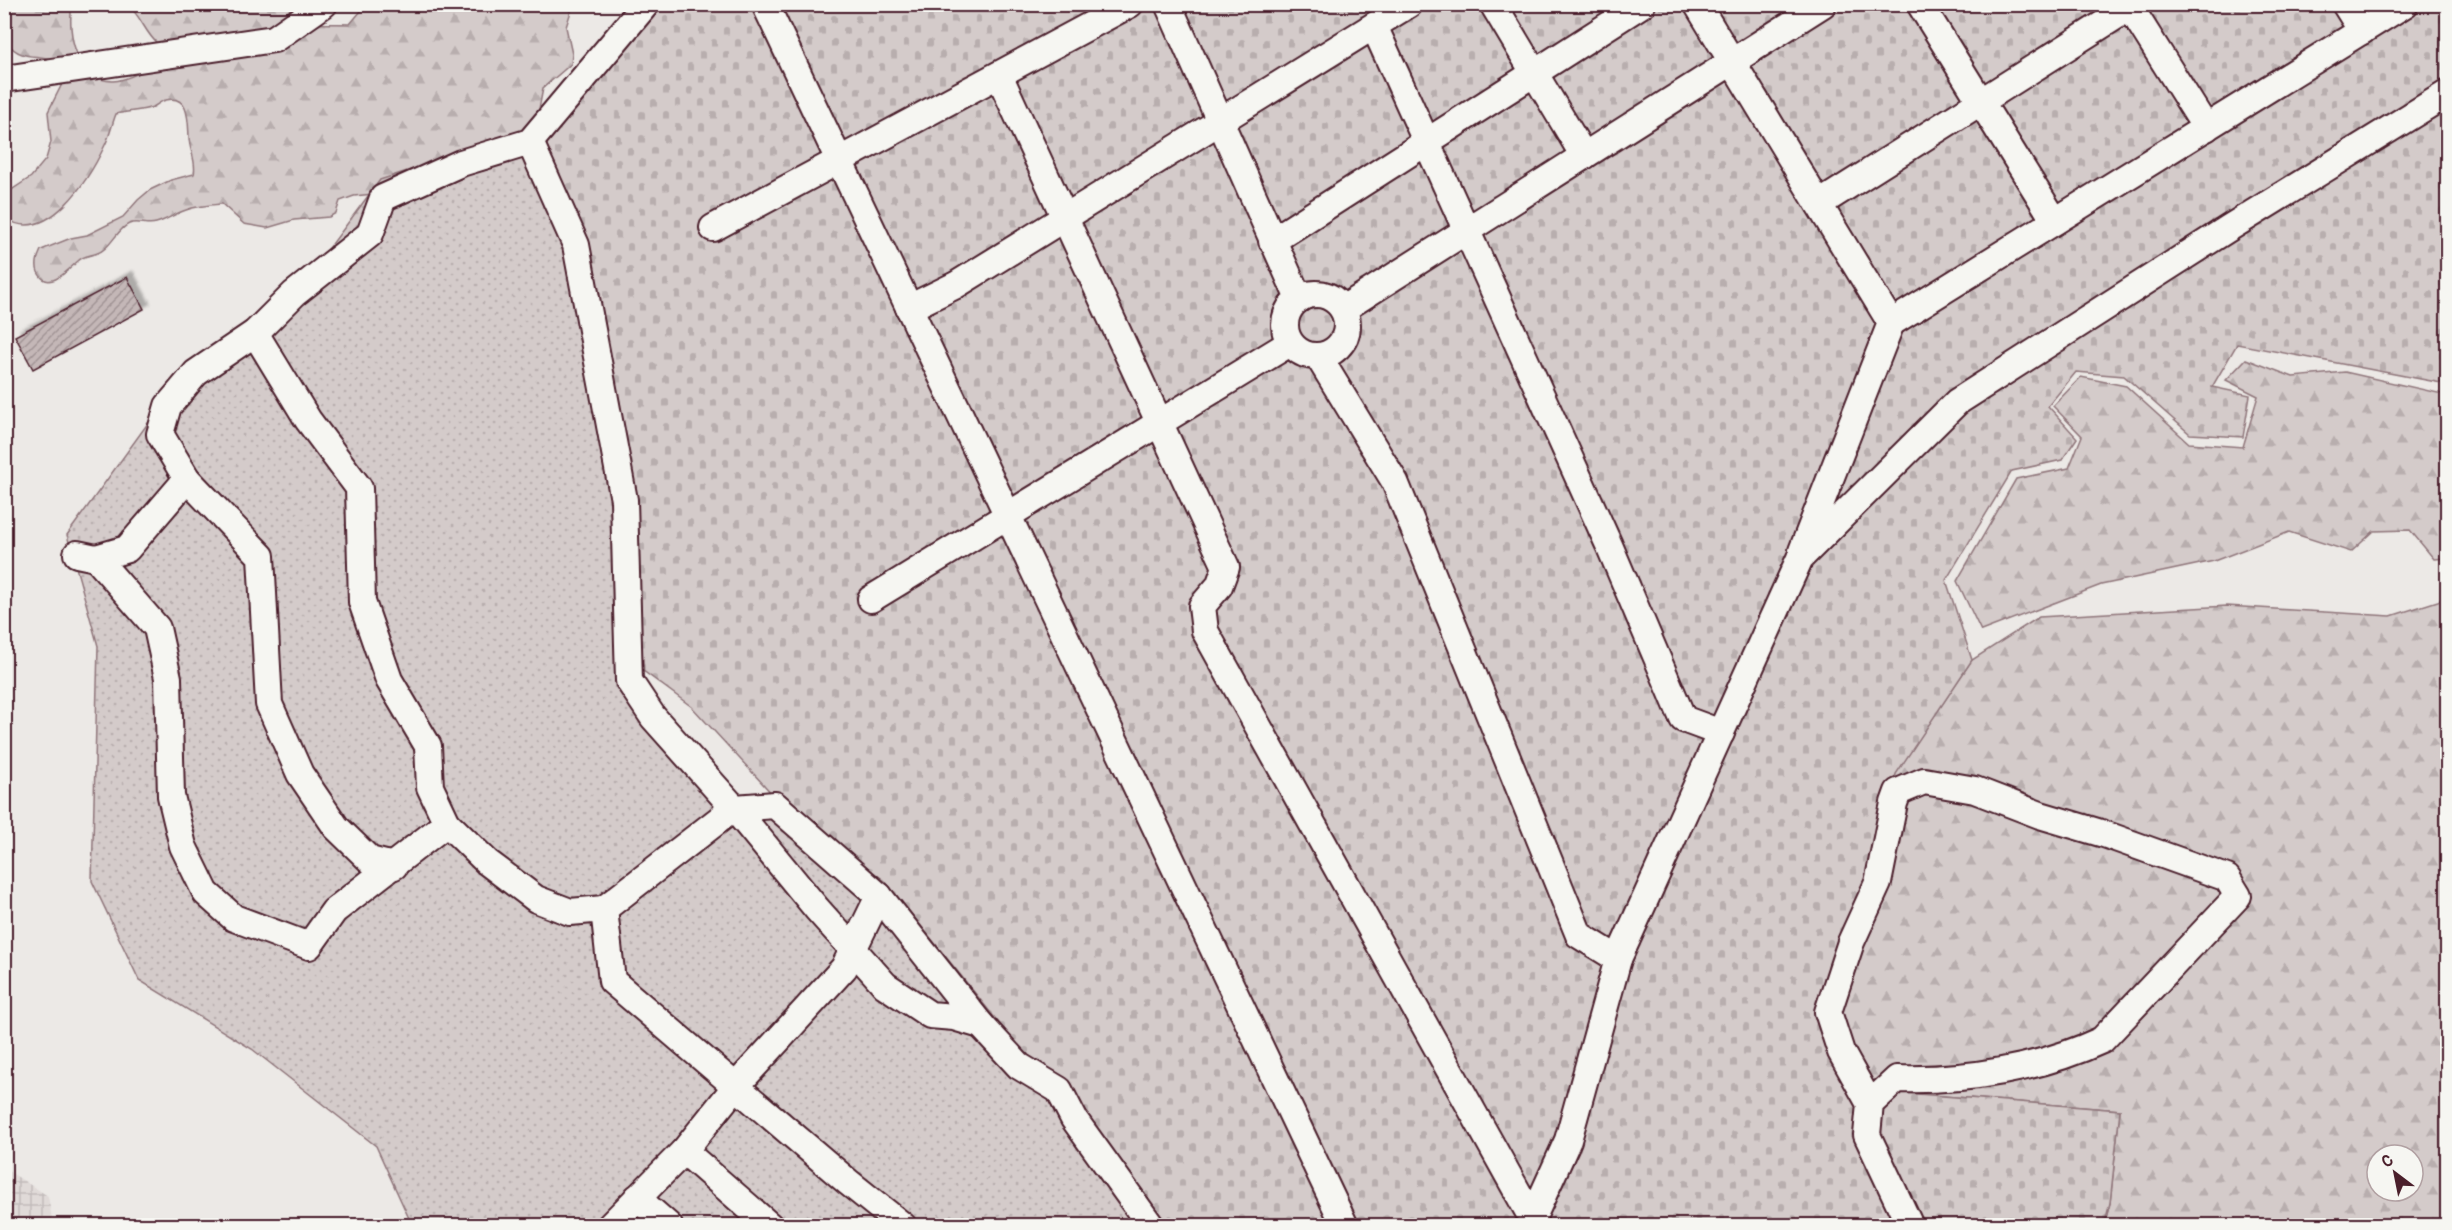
<svg xmlns="http://www.w3.org/2000/svg" width="2452" height="1230" font-family="Pangolin,sans-serif">
<defs>
<pattern id="industrial-grid" width="8" height="8" patternUnits="userSpaceOnUse" patternTransform="scale(1.5)"><rect width="8" height="8" fill="#e0dad8"/><path d="M0 4h8M4 0v8" fill="none" stroke="#c2bbba"/></pattern>
<pattern id="forest-firs" width="22" height="20" patternUnits="userSpaceOnUse" patternTransform="scale(1.5)"><rect width="22" height="20" fill="#d4cbca"/><path d="M5 1l3.5 6h-7zM16 11l3.5 6h-7z" fill="#b8aeae"/></pattern>
<pattern id="cemetery-stones" width="16" height="16" patternUnits="userSpaceOnUse" patternTransform="scale(1.5)"><rect width="16" height="16" fill="#d4cbca"/><path d="M2 7V4a2 2 0 0 1 4 0v3zM10 15v-3a2 2 0 0 1 4 0v3z" fill="#b8aeae"/></pattern>
<pattern id="garden-dots" width="8" height="8" patternUnits="userSpaceOnUse" patternTransform="scale(1.5)"><rect width="8" height="8" fill="#d4cbca"/><path d="M2 2h.1M6 6h.1" fill="none" stroke="#b8aeae" stroke-width="1.8" stroke-linecap="round"/></pattern>
<pattern id="building-hatch" width="6" height="6" patternUnits="userSpaceOnUse" patternTransform="scale(1.5)"><rect width="6" height="6" fill="#c4b7b7"/><path d="M-1 1l2-2M0 6l6-6M5 7l2-2" fill="none" stroke="#a19495"/></pattern>
<filter id="shadow"><feDropShadow dx="5.5" dy="-5.5" stdDeviation="1.5" flood-color="#0004"/></filter>
</defs>
<rect width="100%" height="100%" fill="#ece9e6"/>
<filter id="ink" filterUnits="userSpaceOnUse"><feTurbulence type="fractalNoise" baseFrequency=".0167" numOctaves="2"/><feDisplacementMap in="SourceGraphic" scale="12" xChannelSelector="R" yChannelSelector="G"/><feConvolveMatrix kernelMatrix="1 2 1 2 8 2 1 2 1" color-interpolation-filters="sRGB"/></filter>
<g filter="url(#ink)">
<path fill="url(#industrial-grid)" d="M 5,1169 L 48,1196 L 53,1225 L 5,1225 Z"/>
<g fill="url(#forest-firs)" stroke="#8f757a" stroke-width="1.5" fill-rule="evenodd">
<path d="M 469,4 L 573,5 L 566,27 L 572,54 L 571,64 L 543,88 L 539,109 L 532,127 L 383,193 L 354,196 L 340,201 L 336,213 L 329,217 L 294,220 L 267,228 L 244,224 L 222,204 C 210,205 197,206 186,210 C 176,213 167,220 156,223 C 147,226 138,220 129,224 C 118,229 113,243 103,250 C 96,256 84,254 78,261 C 70,268 48,294 38,272 C 35,264 38,256 41,250 L 71,238 L 87,235 L 123,217 L 138,200 L 150,190 L 171,180 L 194,174 C 197,161 189,150 189,137 C 188,123 190,94 166,100 C 161,101 157,105 153,107 C 142,111 128,111 116,114 C 112,124 110,135 105,145 C 90,177 48,247 5,218 L 4,195 L 31,177 L 46,159 L 51,142 L 48,112 L 63,82 L 57,61 C 36,52 24,63 6,42 L 5,5 L 72,5 C 67,33 76,81 113,81 C 125,81 138,73 148,69 L 158,44 C 145,33 141,16 128,5 L 286,5 C 306,30 322,22 350,24 L 366,5 L 427,5 L 441,9 Z"/>
<path d="M 2246,359 L 2293,377 L 2345,372 L 2447,395 L 2447,558 L 2434,559 L 2410,530 L 2374,531 L 2351,552 L 2289,532 L 2214,561 L 2101,585 L 1981,631 L 1957,581 L 2016,479 L 2069,468 L 2082,436 L 2053,406 L 2081,377 L 2126,386 L 2189,443 L 2243,447 L 2258,396 L 2226,380 Z"/>
<path d="M 2447,598 L 2447,1225 L 2104,1225 L 2110,1203 L 2120,1110 L 1867,1090 L 1830,985 L 1867,882 L 1896,773 L 1972,660 L 2039,617 L 2227,606 L 2391,616 ZM 2377,1155 L 2413,1155 L 2413,1191 L 2377,1191 Z"/>
</g>
<path fill="url(#cemetery-stones)" stroke="#8f757a" stroke-width="1.5" d="M 663,5 L 2447,5 L 2447,384 L 2237,344 L 2212,387 L 2250,395 L 2243,437 L 2190,434 L 2124,376 L 2076,372 L 2048,406 L 2077,438 L 2062,460 L 2012,471 L 1946,580 L 1972,660 L 1896,774 L 1867,882 L 1830,985 L 1867,1090 L 2120,1110 L 2110,1203 L 2104,1225 L 1161,1225 L 885,881 L 775,797 L 692,707 L 642,670 L 635,496 L 586,239 L 545,142 Z"/>
<path fill="url(#garden-dots)" stroke="#8f757a" stroke-width="1.5" d="M 527,132 L 569,248 L 615,502 L 620,684 L 739,818 L 778,818 L 868,896 L 1050,1093 L 1142,1225 L 412,1225 L 376,1146 L 252,1049 L 139,980 L 92,881 L 98,646 L 67,535 L 177,383 L 315,267 L 380,180 Z"/>
<path fill="url(#building-hatch)" stroke="#4a1f2b" stroke-width="1.5" filter="url(#shadow)" d="M 127,277 L 144,309 L 33,369 L 15,336 Z"/>
<g fill="none" stroke-linecap="round" stroke-linejoin="round">
<defs>
<g id="minor">
<path d="M 765,4 L 1345,1226"/>
<path d="M 1168,4 L 1299,299"/>
<path d="M 1493,4 L 1584,156"/>
<path d="M 1697,4 L 1891,323 L 1802,551"/>
<path d="M 1920,4 L 2055,221"/>
<path d="M 2128,4 L 2206,128"/>
<path d="M 2345,4 L 2362,31"/>
<path d="M 1374,26 L 1609,545 L 1683,719 L 1721,733"/>
<path d="M 999,75 L 1226,567 L 1219,586 L 1202,606 L 1205,631 L 1532,1218"/>
<path d="M 4,79 L 274,39 L 324,4"/>
<path d="M 530,142 L 576,245 L 624,500 L 629,681 L 653,717 L 734,808 L 775,805 L 879,896 L 981,1025 L 1019,1066 L 1059,1090 L 1074,1119 L 1151,1226"/>
<path d="M 1819,204 L 2135,4"/>
<path d="M 713,228 L 1130,4"/>
<path d="M 1272,241 L 1642,4"/>
<circle cx="1316" cy="325" r="31"/>
<path d="M 909,308 L 956,285 L 1409,4"/>
<path d="M 1343,309 L 1823,4"/>
<path d="M 1891,323 L 2405,4"/>
<path d="M 255,333 L 308,420 L 359,488 L 362,602 L 389,680 L 428,746 L 430,787 L 447,823 L 487,862 L 536,899 L 570,912 L 604,909 L 612,981 L 848,1182 L 903,1226"/>
<path d="M 1318,356 L 1395,482 L 1579,935 L 1618,959"/>
<path d="M 187,479 L 261,556 L 269,704 L 300,774 L 336,827 L 370,860 L 394,866"/>
<path d="M 77,554 L 96,558 L 127,549 L 187,479 L 160,434 L 168,406 L 196,373 L 255,333 L 294,294 L 370,234 L 383,198 L 461,163 L 530,142 L 646,4"/>
<path d="M 96,558 L 157,628 L 168,678 L 171,796 L 183,846 L 206,893 L 234,918 L 309,946 L 334,911 L 447,823"/>
<path d="M 871,599 L 1290,343"/>
<path d="M 604,909 L 734,808 L 817,909 L 885,985 L 930,1015 L 954,1017 L 981,1025"/>
<path d="M 1870,1104 L 1897,1079 C 1966,1081 2039,1069 2102,1040 L 2238,896 L 2227,878 L 2104,834 L 2040,815 L 1975,790 L 1924,781 L 1898,792 L 1894,803 L 1878,883 L 1851,942 L 1828,1012 L 1841,1052 L 1870,1104 L 1867,1135 L 1910,1226"/>
<path d="M 684,1151 L 770,1226"/>
<path d="M 637,1198 L 669,1226"/>
<path d="M 610,1226 L 684,1151 L 736,1086 L 844,968 L 879,896"/>
<path d="M 1529,1226 L 1568,1140 L 1618,959 L 1800,558 L 1957,402 L 2229,228 L 2448,93"/>
</g>
</defs>
<use href="#minor" stroke="#4a1f2b" stroke-width="30"/>
<use href="#minor" stroke="#f6f6f2" stroke-width="26"/>
</g>
</g>
<rect width="2452" height="1230" fill="none" stroke="#f6f6f2" stroke-width="24"/>
<rect x="12" y="12" width="2428" height="1206" fill="none" stroke="#4a1f2b" stroke-width="2" filter="url(#ink)"/>
<g transform="translate(2395 1173) rotate(328)"><circle r="28" fill="#f6f6f2" stroke="#b1a0a2" stroke-width="1.5"/>
<path d="M0-4.5L10 22L0 15L-10 22Z" fill="#4a1f2b"/>
<text y="-9" font-size="16" font-weight="bold" text-anchor="middle" fill="#4a1f2b">С</text>
</g>
</svg>
